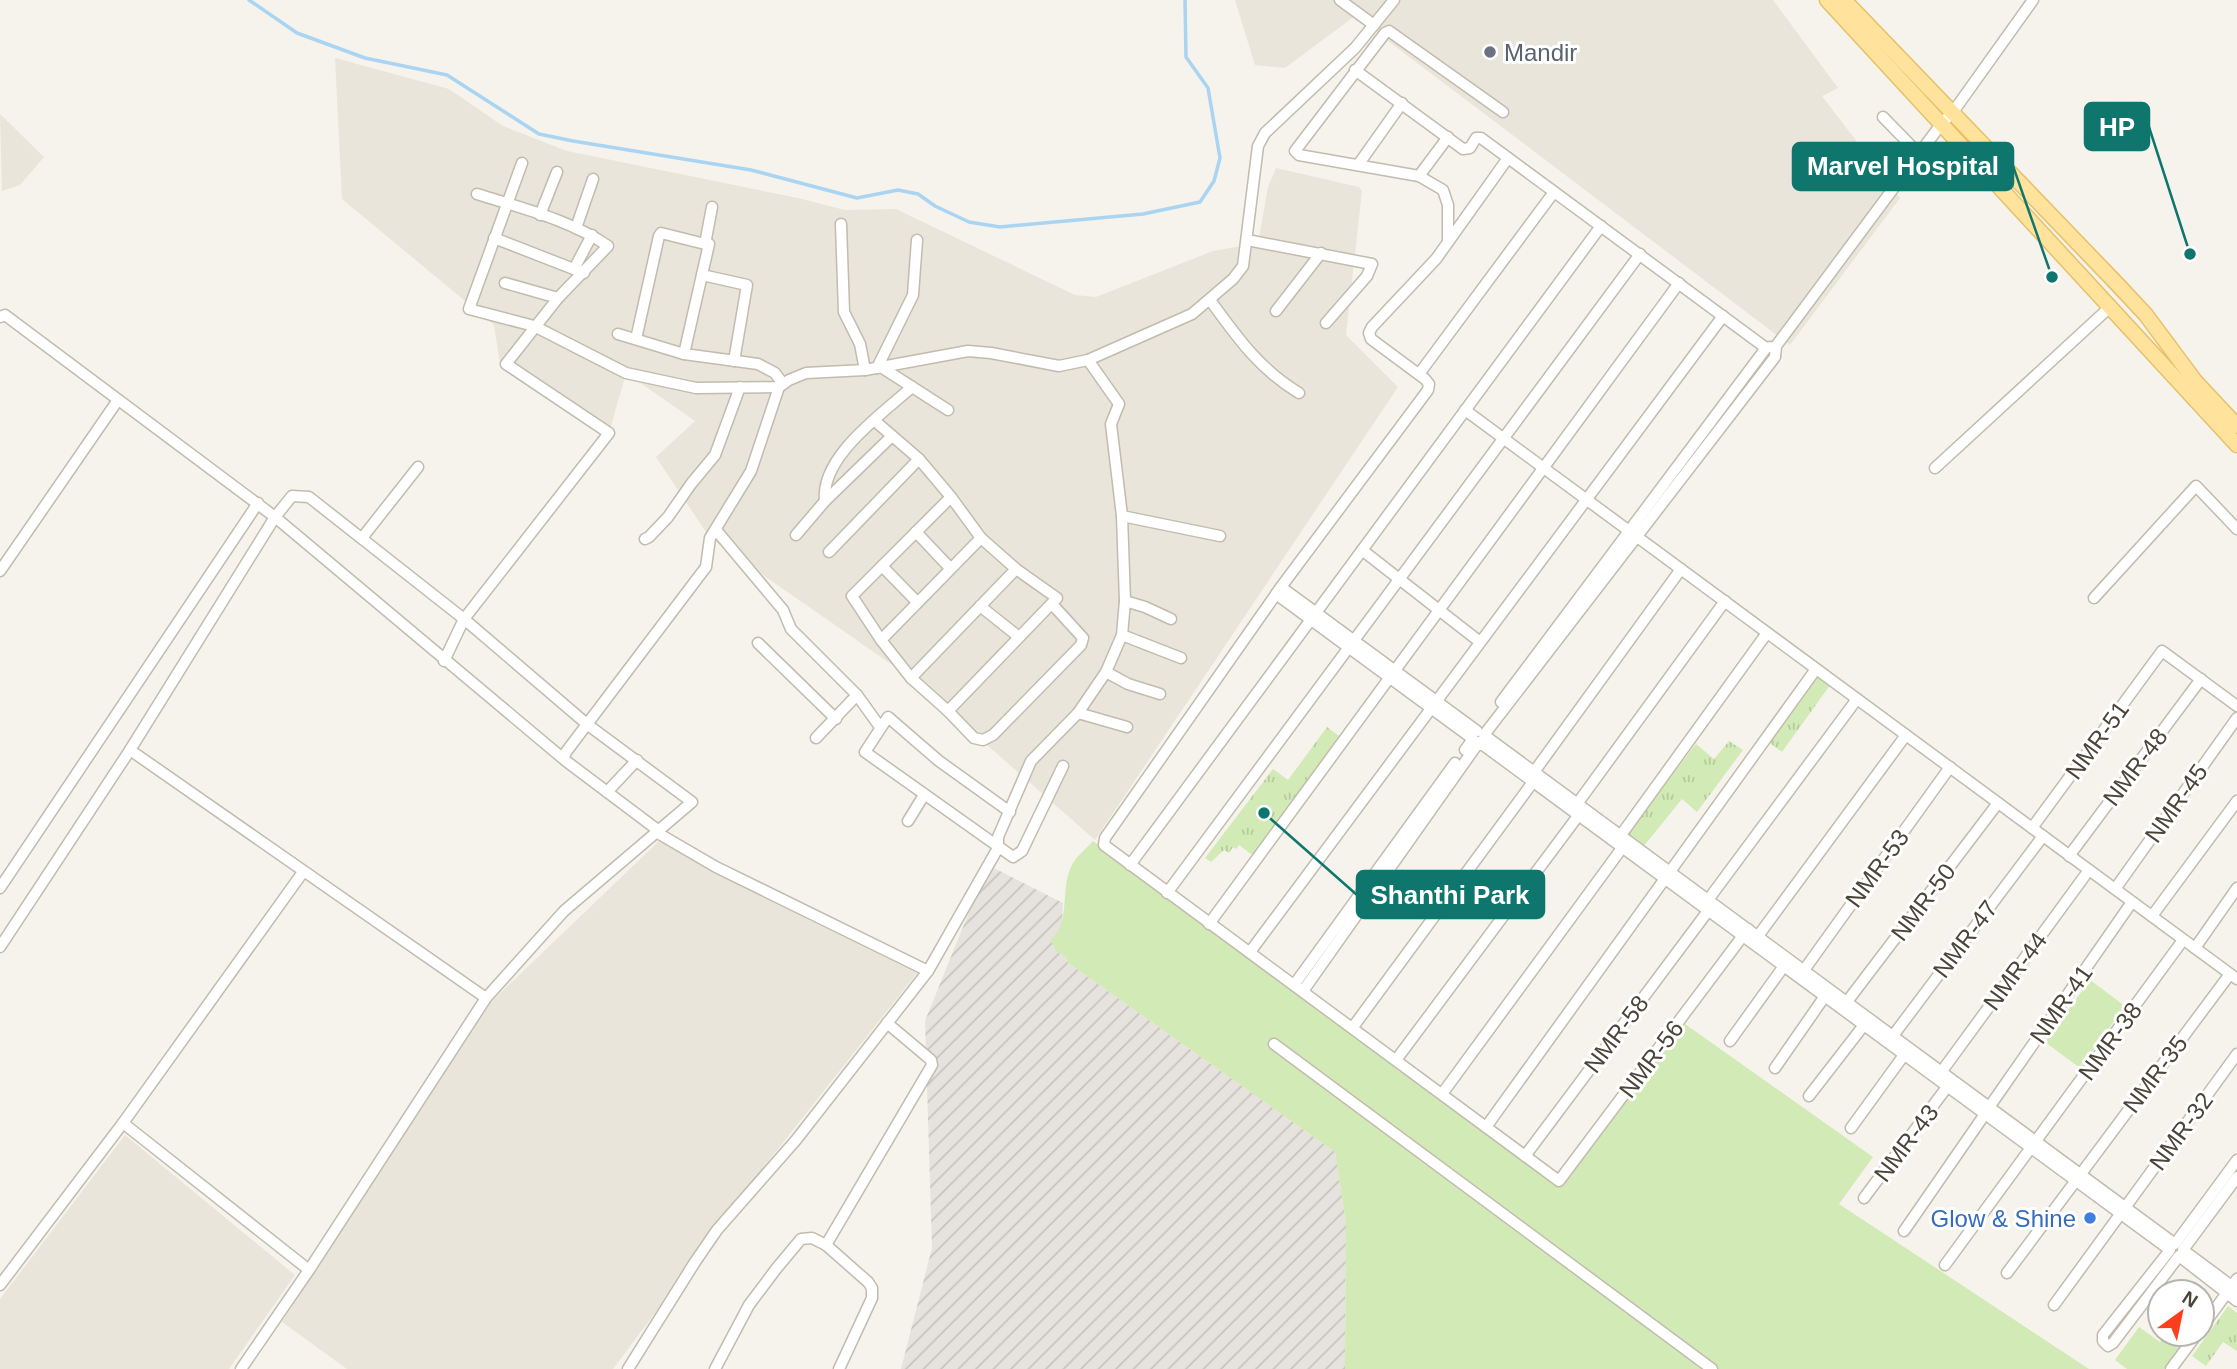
<svg xmlns="http://www.w3.org/2000/svg" width="2237" height="1369" font-family="Helvetica,sans-serif">
<defs>
<pattern id="industrial-furrows" width="10" height="10" patternUnits="userSpaceOnUse" patternTransform="scale(1.75)"><rect width="10" height="10" fill="#e6e2dd"/><path d="M-1 1l2-2M0 10L10 0M9 11l2-2" fill="none" stroke="#c7c3be"/></pattern>
<pattern id="park-tufts" width="24" height="20" patternUnits="userSpaceOnUse" patternTransform="scale(1.75)"><rect width="24" height="20" fill="#d2eab5"/><path d="M3 7l-1-3M5 7V3M7 7l1-3M15 17l-1-3M17 17v-4M19 17l1-3" fill="none" stroke="#b6ca9c"/></pattern>
</defs>
<rect width="100%" height="100%" fill="#f6f3ec"/>
<g fill="#eae5da">
<path d="M 1235,0 L 1773,0 L 1838,88 L 1822,96 L 1900,198 L 1790,345 L 1355,16 L 1285,68 L 1255,65 Z"/>
<path d="M 335,58 L 449,89 L 503,126 L 567,151 L 798,198 L 845,210 L 896,209 L 1075,295 L 1096,297 L 1213,251 L 1258,243 L 1268,187 L 1276,168 L 1359,187 L 1362,191 L 1346,335 L 1398,387 L 1095,840 L 911,678 L 710,538 L 656,457 L 695,421 L 626,373 L 609,433 L 500,364 L 494,325 L 342,199 Z"/>
<path d="M 0,114 L 44,157 L 20,185 L 2,191 Z"/>
<path d="M 659,841 L 813,922 L 917,973 L 774,1154 L 613,1369 L 347,1369 L 282,1322 L 491,1002 Z"/>
<path d="M 125,1135 L 295,1275 L 229,1369 L 0,1369 L 0,1299 Z"/>
</g>
<path fill="url(#industrial-furrows)" d="M 988,865 L 1063,903 L 1062,922 L 1057,935 L 1057,952 L 1067,958 L 1067,962 L 1335,1152 L 1346,1223 L 1345,1369 L 901,1369 L 932,1248 L 925,1021 Z"/>
<g fill="#d2eab5">
<path d="M 1093,841 L 1560,1185 L 1685,1024 L 1873,1157 L 1839,1204 L 2089,1369 L 1345,1369 L 1346,1223 L 1335,1152 L 1067,962 L 1067,958 L 1057,952 L 1050,940 C 1071,925 1060,889 1071,867 C 1075,857 1086,849 1093,841 Z"/>
<path d="M 2090,980 L 2125,1006 L 2080,1068 L 2045,1042 Z"/>
<path d="M 2139,1327 L 2160,1342 L 2165,1334 L 2189,1334 L 2164,1369 L 2127,1369 L 2115,1360 Z"/>
</g>
<g fill="url(#park-tufts)">
<path d="M 1816,669 L 1833,681 L 1782,752 L 1763,738 Z"/>
<path d="M 1327,727 L 1343,739 L 1255,857 L 1239,845 L 1236,849 L 1233,847 L 1229,853 L 1224,850 L 1211,862 L 1205,858 L 1273,769 L 1288,780 Z"/>
<path d="M 1729,741 L 1743,750 L 1697,812 L 1682,799 L 1643,847 L 1626,835 L 1696,744 L 1714,759 Z"/>
<path d="M 2228,1306 L 2237,1313 L 2237,1351 L 2223,1342 L 2206,1366 L 2192,1356 Z"/>
</g>
<g fill="none" stroke-linecap="round" stroke-linejoin="round">
<path stroke="#a9d4f2" stroke-width="3.5" d="M 249,0 L 297,33 L 365,58 L 447,75 L 539,134 L 573,141 L 751,170 L 857,198 L 898,190 L 918,194 L 935,206 L 969,222 L 1000,227 L 1143,214 L 1200,202 L 1214,181 L 1220,158 L 1208,88 L 1186,57 L 1185,0"/>
<defs>
<g id="minor">
<path d="M 1340,0 L 1374,25"/>
<path d="M 2033,0 L 1953,112 L 1942,123 L 1776,346 L 1775,357 L 1484,735 L 2175,1244 L 2237,1160"/>
<path d="M 1355,70 L 1463,149 L 1470,148 L 1476,138 L 1481,138 L 1766,348"/>
<path d="M 1883,117 L 1920,155"/>
<path d="M 1448,137 L 1419,176 L 1299,155 L 1295,151 L 1385,33 L 1389,31 L 1503,112"/>
<path d="M 1508,158 L 1436,259 L 1372,327 L 1369,333 L 1371,339 L 1425,379 L 1429,384 L 1428,390 L 1281,587 L 1105,838 L 1104,845 L 1559,1181 L 1748,929"/>
<path d="M 522,163 L 469,309 L 534,326 L 626,373 L 696,388 L 779,387 L 789,380 L 806,373 L 865,370 L 968,351 L 991,353 L 1059,366 L 1088,360 L 1192,314 L 1233,279 L 1243,266 L 1258,146 L 1265,133 L 1355,48 L 1394,0"/>
<path d="M 1358,165 L 1402,103"/>
<path d="M 1419,176 L 1443,190 L 1448,205 L 1448,242"/>
<path d="M 540,215 L 557,172"/>
<path d="M 841,224 L 844,312 L 860,344 L 865,370"/>
<path d="M 576,228 L 593,179"/>
<path d="M 494,238 L 584,273"/>
<path d="M 1247,240 L 1372,264 L 1367,276 L 1326,323"/>
<path d="M 574,269 L 592,235"/>
<path d="M 702,275 L 747,285 L 734,361"/>
<path d="M 505,283 L 558,298"/>
<path d="M 1210,300 C 1237,337 1259,369 1299,393"/>
<path d="M 1276,311 L 1321,253"/>
<path d="M 0,317 L 5,315 L 275,517 L 566,761 L 655,828 L 656,832 L 716,867 L 928,971"/>
<path d="M 618,334 L 684,354 L 758,364 L 775,373 L 783,384"/>
<path d="M 636,339 L 659,236 L 661,233 L 705,244 L 712,207"/>
<path d="M 684,354 L 709,244 L 705,244"/>
<path d="M 881,367 L 948,410"/>
<path d="M 877,368 L 913,295 L 917,240"/>
<path d="M 1419,374 L 1554,192"/>
<path d="M 1465,410 L 2237,979"/>
<path d="M 875,421 L 919,459 L 951,497 L 852,596 L 881,640 L 911,678 L 948,711 L 1057,598 L 1016,569 L 981,538 L 951,497"/>
<path d="M 1935,468 L 2110,307"/>
<path d="M 825,501 C 820,457 882,414 912,387"/>
<path d="M 1122,516 L 1220,536"/>
<path d="M 716,530 L 783,610 L 791,629 L 857,695 L 880,727"/>
<path d="M 916,532 L 950,568"/>
<path d="M 796,535 L 825,501 L 891,437"/>
<path d="M 362,538 L 418,467"/>
<path d="M 645,539 L 649,537 L 668,517 L 691,484 L 715,455 L 740,387"/>
<path d="M 1362,550 L 1480,642"/>
<path d="M 829,552 L 919,459"/>
<path d="M 882,566 L 917,602"/>
<path d="M 0,571 L 118,400"/>
<path d="M 1281,587 L 1477,731"/>
<path d="M 1276,594 L 1473,739 L 1465,750"/>
<path d="M 2094,598 L 2196,486 L 2237,529"/>
<path d="M 1125,601 L 1145,607 L 1171,619"/>
<path d="M 980,606 L 1019,637"/>
<path d="M 1122,635 L 1181,658"/>
<path d="M 881,640 L 981,538"/>
<path d="M 758,643 L 836,719"/>
<path d="M 444,661 L 464,619 L 609,433 L 506,364 L 558,298 L 608,246 C 570,220 521,208 477,194"/>
<path d="M 1106,672 L 1128,684 L 1160,694"/>
<path d="M 911,678 L 1016,569"/>
<path d="M 1501,702 L 1766,348 L 1770,347"/>
<path d="M 948,711 L 974,738 L 983,740 L 993,735 L 1081,645 L 1083,638 L 1052,604"/>
<path d="M 1078,713 L 1127,727"/>
<path d="M 816,738 L 857,695"/>
<path d="M 130,750 L 486,998"/>
<path d="M 564,757 L 566,752 L 706,567 L 710,538 L 751,471 L 779,387"/>
<path d="M 1534,772 L 1681,569"/>
<path d="M 607,792 L 637,760"/>
<path d="M 1577,804 L 1725,601"/>
<path d="M 1010,812 L 939,761 L 888,717 L 865,752 L 1013,857 L 1022,851 L 1063,766"/>
<path d="M 908,821 L 924,795"/>
<path d="M 2032,828 L 2162,651 L 2237,706"/>
<path d="M 1621,835 L 1767,633"/>
<path d="M 2069,856 L 2201,679"/>
<path d="M 1130,865 L 1601,226"/>
<path d="M 0,888 L 258,503"/>
<path d="M 2115,889 L 2237,718"/>
<path d="M 1167,893 L 1640,254"/>
<path d="M 1708,900 L 1857,699"/>
<path d="M 2152,916 L 2237,801"/>
<path d="M 1209,924 L 1679,283"/>
<path d="M 1758,936 L 1906,735"/>
<path d="M 0,947 L 130,750 L 275,517 L 292,496 L 309,497 L 464,619 L 588,725 L 692,802 L 564,911 L 486,998 L 309,1270 L 241,1369"/>
<path d="M 2195,948 L 2237,888"/>
<path d="M 1250,952 L 1723,316"/>
<path d="M 1804,970 L 1950,767"/>
<path d="M 1294,985 L 1455,763"/>
<path d="M 1303,991 L 1479,742 L 2170,1250 L 2103,1335 L 2103,1341 L 2108,1346 L 2113,1343 L 2179,1256 L 2237,1301"/>
<path d="M 1843,1007 L 1998,803"/>
<path d="M 1353,1027 L 1533,782"/>
<path d="M 1730,1041 L 1784,966"/>
<path d="M 1889,1041 L 2043,836"/>
<path d="M 1274,1044 L 1712,1369"/>
<path d="M 1396,1060 L 1578,816"/>
<path d="M 1775,1068 L 1825,996"/>
<path d="M 1942,1071 L 2089,870"/>
<path d="M 1442,1094 L 1622,848"/>
<path d="M 1809,1096 L 1864,1025"/>
<path d="M 1990,1106 L 2132,902"/>
<path d="M 123,1123 L 309,1270"/>
<path d="M 1486,1127 L 1816,669"/>
<path d="M 1851,1128 L 1904,1055"/>
<path d="M 1525,1156 L 1708,911"/>
<path d="M 2237,1177 L 2183,1250 L 2237,1290"/>
<path d="M 1864,1198 L 1947,1087"/>
<path d="M 1904,1231 L 1985,1114"/>
<path d="M 1945,1265 L 2183,940"/>
<path d="M 2007,1273 L 2230,974"/>
<path d="M 0,1285 L 123,1123 L 303,872"/>
<path d="M 2054,1305 L 2237,1054"/>
<path d="M 2202,1327 L 2237,1279"/>
<path d="M 628,1369 L 695,1262 L 717,1230 L 796,1140 L 928,971 L 998,848 L 998,837 L 1031,761 L 1078,713 L 1106,672 L 1122,635 L 1125,601 L 1122,516 L 1111,424 L 1119,404 L 1088,360"/>
<path d="M 715,1369 L 749,1305 L 776,1269 L 801,1239 L 812,1238 L 826,1245"/>
<path d="M 839,1369 L 872,1298 L 872,1288 L 868,1282 L 826,1245 L 932,1065 L 931,1060 L 887,1023"/>
<path d="M 2171,1369 L 2197,1334"/>
</g>
<g id="major">
<path d="M 1827,0 L 2237,445"/>
<path d="M 1844,0 L 2119,286 L 2146,315 L 2195,381 L 2237,426"/>
</g>
</defs>
<use href="#minor" stroke="#c2bbae" stroke-width="13"/>
<use href="#major" stroke="#e6c16a" stroke-width="17"/>
<use href="#minor" stroke="#fff" stroke-width="10"/>
<use href="#major" stroke="#ffe39c" stroke-width="14"/>
</g>
<circle fill="#6b7280" stroke="#fff" stroke-width="2.5" cx="1490" cy="52" r="7"/>
<circle fill="#3f7fe0" stroke="#fff" stroke-width="2.5" cx="2090" cy="1218" r="7"/>
<g text-anchor="middle" dominant-baseline="central" stroke-width="6" stroke-linejoin="round" paint-order="stroke">
<g font-size="24" fill="#5b616d" stroke="#fff" text-anchor="start">
<text x="1504" y="52">Mandir</text>
</g>
<g font-size="24" fill="#4b4439" stroke="#fff">
<text transform="translate(2097 740) rotate(-54)">NMR-51</text>
<text transform="translate(2135 767) rotate(-53)">NMR-48</text>
<text transform="translate(2176 803) rotate(-55)">NMR-45</text>
<text transform="translate(1877 868) rotate(-54)">NMR-53</text>
<text transform="translate(1923 902) rotate(-53)">NMR-50</text>
<text transform="translate(1965 939) rotate(-53)">NMR-47</text>
<text transform="translate(2015 971) rotate(-54)">NMR-44</text>
<text transform="translate(2061 1004) rotate(-55)">NMR-41</text>
<text transform="translate(1616 1034) rotate(-53)">NMR-58</text>
<text transform="translate(2110 1041) rotate(-54)">NMR-38</text>
<text transform="translate(1651 1059) rotate(-53)">NMR-56</text>
<text transform="translate(2155 1074) rotate(-53)">NMR-35</text>
<text transform="translate(2181 1131) rotate(-54)">NMR-32</text>
<text transform="translate(1906 1143) rotate(-53)">NMR-43</text>
</g>
<g font-size="24" fill="#366cbe" stroke="#fff" text-anchor="end">
<text x="2076" y="1218">Glow &amp; Shine</text>
</g>
</g>
<path fill="none" stroke="#0f766e" stroke-width="2.5" d="M2190 254L2149 127M2052 277L2013 166M1264 813L1357 895"/>
<g fill="#0f766e" stroke="#fff" stroke-width="2.5">
<circle cx="2190" cy="254" r="7"/>
<circle cx="2052" cy="277" r="7"/>
<circle cx="1264" cy="813" r="7"/>
</g>
<g fill="#0f766e" stroke="#0f766e" stroke-width="2.5">
<rect x="2085" y="103" width="64" height="47" rx="7"/>
<rect x="1793" y="143" width="220" height="47" rx="7"/>
<rect x="1357" y="871" width="187" height="47" rx="7"/>
</g>
<g font-size="26" text-anchor="middle" font-weight="bold" fill="#fff">
<text x="2117" y="136">HP</text>
<text x="1903" y="175">Marvel Hospital</text>
<text x="1450" y="904">Shanthi Park</text>
</g>
<g transform="translate(2181 1313) rotate(33)"><circle r="33" fill="#ffffff" stroke="#b7b4b0" stroke-width="2"/>
<path d="M0-5L12 26L0 18L-12 26Z" fill="#fc3f1d"/>
<text y="-10" font-size="19" font-weight="bold" text-anchor="middle" fill="#4b4439">N</text>
</g>
</svg>
